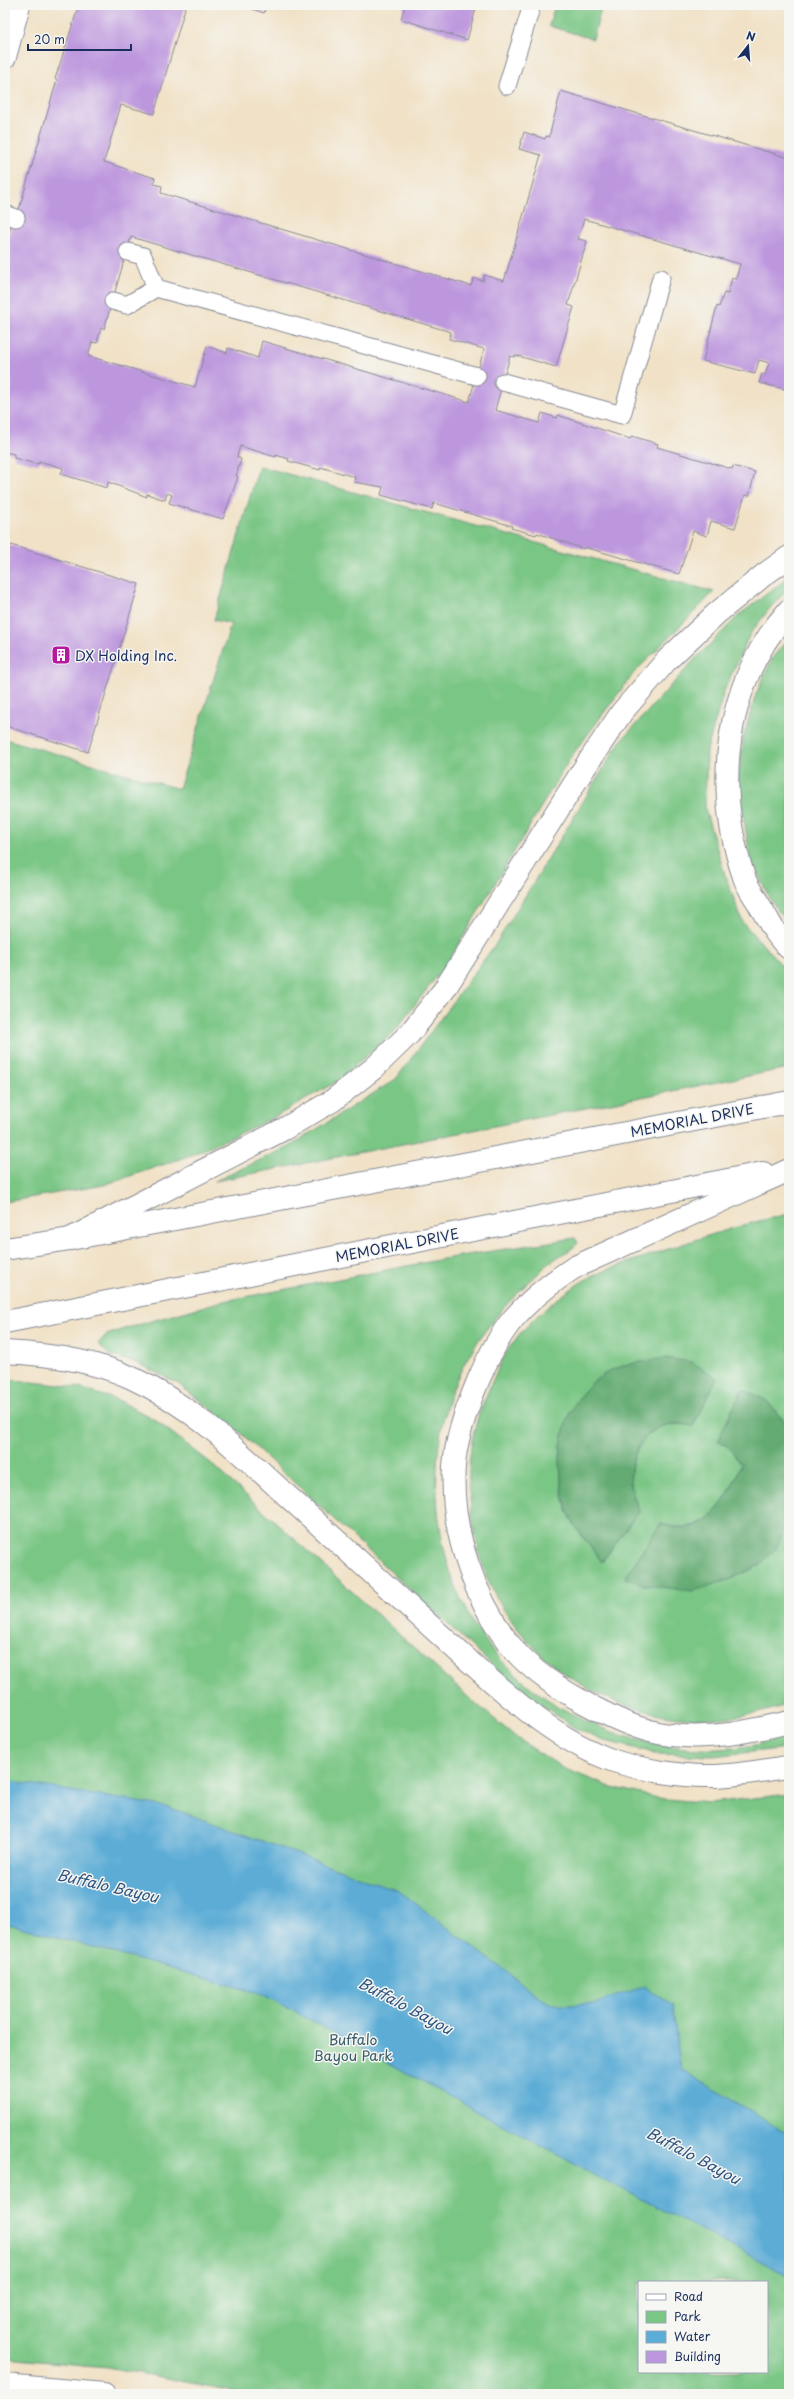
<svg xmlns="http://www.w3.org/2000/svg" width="794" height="2399" font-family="'Playpen Sans',sans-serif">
<rect width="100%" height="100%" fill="#f6f6f2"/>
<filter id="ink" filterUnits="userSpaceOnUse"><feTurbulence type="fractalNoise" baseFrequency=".025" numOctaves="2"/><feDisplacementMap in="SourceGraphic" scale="8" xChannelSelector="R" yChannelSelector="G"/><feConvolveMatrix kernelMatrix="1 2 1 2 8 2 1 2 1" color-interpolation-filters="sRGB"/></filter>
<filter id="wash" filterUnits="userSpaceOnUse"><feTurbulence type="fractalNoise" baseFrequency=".012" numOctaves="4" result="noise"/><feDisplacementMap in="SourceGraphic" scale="16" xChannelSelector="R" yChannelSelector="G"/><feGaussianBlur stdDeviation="0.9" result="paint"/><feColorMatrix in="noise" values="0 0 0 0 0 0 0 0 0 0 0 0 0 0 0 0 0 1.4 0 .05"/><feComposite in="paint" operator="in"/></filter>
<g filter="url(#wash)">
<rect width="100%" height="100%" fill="#f1e2c7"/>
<g fill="#7ac685" stroke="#4a7a72" fill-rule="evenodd">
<path d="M 555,5 L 602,5 L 593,39 L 549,26 Z"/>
<path d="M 259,466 L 714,592 L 633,674 L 571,757 L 448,962 L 394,1032 L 336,1082 L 275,1117 L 194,1154 L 104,1185 L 5,1202 L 5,739 L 179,789 L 231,624 L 214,620 Z"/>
<path d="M 789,577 L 789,588 L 770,608 L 750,634 L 724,691 L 707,750 L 705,809 L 725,875 L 743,923 L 789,973 L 789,1068 L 215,1181 L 290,1146 L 396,1079 L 497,942 L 619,743 L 695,659 L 739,615 Z"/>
<path d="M 789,637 L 789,927 L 769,897 L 750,858 L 738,781 L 744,735 L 756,694 L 773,657 Z"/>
<path d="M 789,1214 L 789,1427 L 766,1400 L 730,1448 L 741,1464 C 731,1491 716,1526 682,1527 C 675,1528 667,1525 660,1525 L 625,1578 L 728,1580 L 760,1565 L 775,1550 L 789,1520 L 789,1704 C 676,1744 550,1699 493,1591 C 481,1568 476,1542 472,1516 C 466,1474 468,1438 485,1399 C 495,1374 506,1347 526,1327 C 542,1310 563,1294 583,1281 C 603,1270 626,1263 648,1256 C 694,1240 741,1224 789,1214 ZM 717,1378 L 693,1426 C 686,1425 678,1423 671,1424 C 643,1428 628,1458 631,1484 C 632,1493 636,1503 639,1511 L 602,1562 C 591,1547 576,1531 569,1514 C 555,1482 560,1443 570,1411 Z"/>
<path d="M 575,1238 L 578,1243 C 571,1251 563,1253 555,1259 C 549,1262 544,1268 540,1272 C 499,1308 463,1353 447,1405 C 427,1475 436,1560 473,1623 C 532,1722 681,1777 789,1735 L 789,1748 L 713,1756 L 659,1754 L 601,1740 L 573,1727 L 508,1680 L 234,1427 L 177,1383 L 137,1363 L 109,1355 L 98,1344 L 106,1335 L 127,1328 L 219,1302 L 454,1257 Z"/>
<path d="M 5,1379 L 77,1387 L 120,1401 L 154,1419 L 212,1464 L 468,1697 L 517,1738 L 563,1768 L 608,1786 L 658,1798 L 710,1803 L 789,1794 L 789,2394 L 250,2394 L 107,2367 L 5,2358 ZM 639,2282 L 767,2282 L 767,2372 L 639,2372 Z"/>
</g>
<g fill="#63ab72" stroke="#3f6d68">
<path d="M 665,1358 L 692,1362 L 717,1378 L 693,1426 C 686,1425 678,1423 671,1424 C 643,1428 628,1458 631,1484 C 632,1493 636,1503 639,1511 L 602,1562 C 591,1547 577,1531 569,1514 C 562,1499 561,1480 560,1464 C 559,1423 578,1383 617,1368 C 632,1362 649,1361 665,1358 Z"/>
<path d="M 742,1389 L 766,1400 L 789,1427 L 789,1520 L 775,1550 L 760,1565 L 728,1580 L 693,1591 L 644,1585 L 625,1578 L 660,1524 C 667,1525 675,1528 682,1528 C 716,1526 731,1491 741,1464 L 730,1448 L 718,1440 Z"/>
</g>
<path fill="#5bacd6" stroke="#3b6e9a" d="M 5,1780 L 168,1807 L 399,1891 L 549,2004 L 594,2004 L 645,1986 L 672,2005 L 681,2069 L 782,2131 L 789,2133 L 789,2276 L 578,2166 L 262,1994 L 5,1923 Z"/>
<g id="blocks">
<g fill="#bd97de" fill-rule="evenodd">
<path d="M 79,5 L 186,5 L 154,114 L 121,105 L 104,162 L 155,178 L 154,184 L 162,186 L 161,193 L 471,286 L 474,278 L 483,281 L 484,275 L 504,281 L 541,155 L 519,149 L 524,132 L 545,139 L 546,136 L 549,137 L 561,91 L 789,158 L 789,390 L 759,383 L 762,374 L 765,375 L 769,363 L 759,360 L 755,374 L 703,361 L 717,306 L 719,307 L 724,293 L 728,294 L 732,278 L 736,279 L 740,264 L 584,219 L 578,239 L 587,241 L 568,305 L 574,307 L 556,367 L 515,355 L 515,357 L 510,356 L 495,410 L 539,423 L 542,413 L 557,418 L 558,415 L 630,439 L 632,436 L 658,444 L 657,447 L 732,469 L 733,466 L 755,472 L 749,496 L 745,495 L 735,528 L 711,521 L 707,536 L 693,531 L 679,574 L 584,547 L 584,549 L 537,533 L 536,535 L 511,528 L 512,526 L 434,503 L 432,509 L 381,495 L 383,487 L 354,482 L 355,477 L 320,467 L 320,470 L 288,461 L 289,459 L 276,455 L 276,457 L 240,446 L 237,457 L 241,459 L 236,476 L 238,477 L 223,519 L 169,503 L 172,495 L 167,493 L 165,500 L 147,494 L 147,497 L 108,482 L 107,488 L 61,474 L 63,468 L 39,461 L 39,464 L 32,463 L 14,458 L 14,454 L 5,452 L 5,247 L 12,222 L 15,223 L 57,80 L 55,79 ZM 131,237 L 451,332 L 449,339 L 484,349 L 469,402 L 262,341 L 258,358 L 228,348 L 227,353 L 207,346 L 195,387 L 88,356 L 92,342 L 97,343 L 101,328 L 104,329 Z"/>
<path d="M 246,5 L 266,5 L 264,13 L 246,7 Z"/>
<path d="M 405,5 L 477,5 L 467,40 L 401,19 Z"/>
<path d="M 11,545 L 139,584 L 88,752 L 5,726 L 5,564 Z"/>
</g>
</g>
</g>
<g filter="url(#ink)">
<use href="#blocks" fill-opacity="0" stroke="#868892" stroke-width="1"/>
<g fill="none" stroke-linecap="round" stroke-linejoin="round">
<defs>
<g id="lane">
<path d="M 507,86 L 532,5"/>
<path d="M 5,214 L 16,218"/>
<path d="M 128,252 L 143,256 L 156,288"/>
<path d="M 113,301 L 127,305 L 156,288 L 477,376"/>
<path d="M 503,382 L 622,415 L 661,278"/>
</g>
<path id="secondary" d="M 5,57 L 19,5"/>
<g id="primary">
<path d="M 789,610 C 724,684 713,786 744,877 C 747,887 755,897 760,906 C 769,921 776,937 789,948"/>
<path d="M 789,1170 L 575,1267 C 552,1282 531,1298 513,1319 C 498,1337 487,1360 478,1381 C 467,1407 456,1437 454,1466 C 450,1529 474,1601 514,1650 C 531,1670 562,1691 585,1703 C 611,1717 641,1732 671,1735 C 712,1740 750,1731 789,1722"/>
<path d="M 70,1239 L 284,1129 L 332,1101 L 374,1068 L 410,1033 L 444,990 L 583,770 L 622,712 L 667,660 L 717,613 L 765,574 L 789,557"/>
<path d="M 5,1249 L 70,1239 L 789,1102"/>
<path d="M 5,1322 L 763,1173"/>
<path d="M 5,1352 C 47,1354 93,1360 132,1378 C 195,1407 243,1456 294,1502 C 349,1552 404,1602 459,1652 C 506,1694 554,1740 614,1761 C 638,1769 685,1777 710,1776 C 736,1776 763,1770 789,1767"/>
<path d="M 5,2385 L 104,2394"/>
</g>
</defs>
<use href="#lane" stroke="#868892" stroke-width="19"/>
<use href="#secondary" stroke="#868892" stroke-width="24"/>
<use href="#primary" stroke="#868892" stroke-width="24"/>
<use href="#lane" stroke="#fff" stroke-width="17"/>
<use href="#secondary" stroke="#fff" stroke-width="22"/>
<use href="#primary" stroke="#fff" stroke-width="22"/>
</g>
</g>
<defs>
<symbol id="building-square" viewBox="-11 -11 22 22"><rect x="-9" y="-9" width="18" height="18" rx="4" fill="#b5179e" stroke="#f6f6f2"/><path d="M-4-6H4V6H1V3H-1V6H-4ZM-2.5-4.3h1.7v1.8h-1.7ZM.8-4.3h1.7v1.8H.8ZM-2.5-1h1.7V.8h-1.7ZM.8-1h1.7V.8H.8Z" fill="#fff"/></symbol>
</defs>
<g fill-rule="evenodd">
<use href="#building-square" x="50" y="644" width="22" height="22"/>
</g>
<g text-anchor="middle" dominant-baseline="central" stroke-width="3" stroke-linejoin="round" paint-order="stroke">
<g font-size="14" fill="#1b2f5e" stroke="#f6f6f2" text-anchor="start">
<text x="75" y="655">DX Holding Inc.</text>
</g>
<g font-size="14" fill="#1b2f5e" stroke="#f6f6f2">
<text transform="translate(692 1120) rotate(-11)">MEMORIAL DRIVE</text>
<text transform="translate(397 1245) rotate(-11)">MEMORIAL DRIVE</text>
</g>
<g font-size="14" fill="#385c6a" stroke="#f6f6f2">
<text x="353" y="2039">Buffalo<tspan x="353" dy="16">Bayou Park</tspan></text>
</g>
<g font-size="15" font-style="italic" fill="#2e5482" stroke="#f6f6f2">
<text transform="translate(108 1885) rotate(13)">Buffalo Bayou</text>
<text transform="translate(406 2005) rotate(28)">Buffalo Bayou</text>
<text transform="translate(694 2155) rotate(28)">Buffalo Bayou</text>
</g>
</g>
<rect width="794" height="2399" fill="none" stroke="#f6f6f2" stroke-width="20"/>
<rect x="638" y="2281" width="130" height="92" fill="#f6f6f2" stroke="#9ea6b7"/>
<rect x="646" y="2294" width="20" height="6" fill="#ffffff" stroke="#9ea6b7"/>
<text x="674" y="2301" font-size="12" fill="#1b2f5e">Road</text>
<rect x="646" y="2311" width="20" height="12" fill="#7ac685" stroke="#9ea6b7"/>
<text x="674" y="2321" font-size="12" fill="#1b2f5e">Park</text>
<rect x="646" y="2331" width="20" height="12" fill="#5bacd6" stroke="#9ea6b7"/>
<text x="674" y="2341" font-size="12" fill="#1b2f5e">Water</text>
<rect x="646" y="2351" width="20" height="12" fill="#bd97de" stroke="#9ea6b7"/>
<text x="674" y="2361" font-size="12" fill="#1b2f5e">Building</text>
<g transform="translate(748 46) rotate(17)" stroke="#f6f6f2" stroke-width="3" paint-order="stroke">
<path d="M0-3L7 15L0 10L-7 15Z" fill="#1b2f5e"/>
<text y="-6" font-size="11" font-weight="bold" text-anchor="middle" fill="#1b2f5e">N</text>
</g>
<path d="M28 44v6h103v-6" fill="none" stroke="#1b2f5e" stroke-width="2"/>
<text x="34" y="44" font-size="12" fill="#1b2f5e" stroke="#f6f6f2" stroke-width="3" paint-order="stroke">20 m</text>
</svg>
